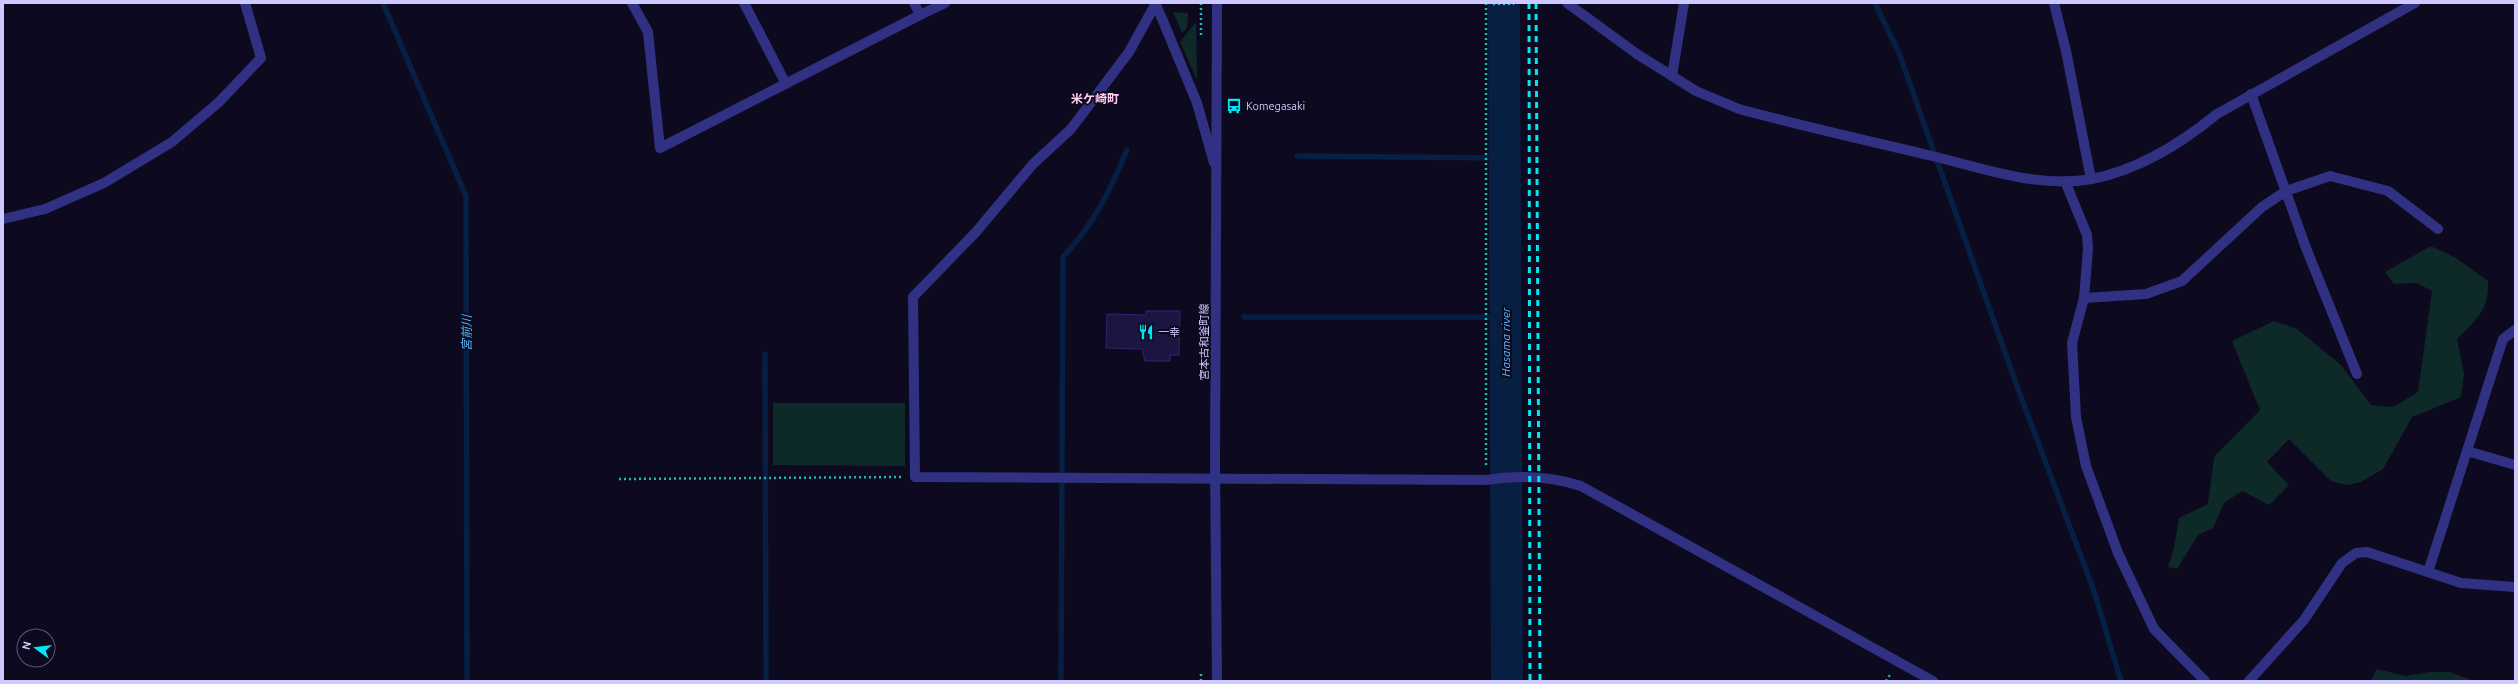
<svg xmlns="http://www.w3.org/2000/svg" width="2518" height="684" font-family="Ubuntu,'Noto Sans JP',sans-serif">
<rect width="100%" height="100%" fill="#0d0a1f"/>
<g fill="#0d2a28">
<path d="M 1173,12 L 1188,13 L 1187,28 L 1182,33 Z"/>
<path d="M 1196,22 L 1197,80 L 1180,42 Z"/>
<path d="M 2431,246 L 2456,258 L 2488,281 C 2489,311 2477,318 2457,339 L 2464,374 L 2461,397 L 2412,417 L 2383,469 L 2361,482 L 2347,485 L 2331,481 L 2289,439 L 2267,462 L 2289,485 L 2269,505 L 2242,491 L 2224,503 L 2213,528 L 2198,535 L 2177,569 L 2168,567 L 2174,548 L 2179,518 L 2208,504 L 2214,457 L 2260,410 L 2232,341 L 2274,321 L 2297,329 L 2341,365 L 2371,405 L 2393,407 L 2418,392 L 2432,291 L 2417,283 L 2394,284 L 2385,272 Z"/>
<path d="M 773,403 L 905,403 L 905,466 L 773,465 Z"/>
<path d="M 2377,669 L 2405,676 L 2430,672 L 2450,672 L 2474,681 L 2371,681 Z"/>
</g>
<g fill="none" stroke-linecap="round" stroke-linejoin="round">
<g stroke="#061f42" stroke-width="5.5">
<path d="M 383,3 L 466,196 L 467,681"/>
<path d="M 1875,3 L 1899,53 L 2018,389 L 2094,591 L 2121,681"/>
<path d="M 1297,156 L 1504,158"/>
<path d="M 1244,317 L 1505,317"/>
<path d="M 765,354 L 766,681"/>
<path d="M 1061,681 L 1063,257 C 1094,224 1110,191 1127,150"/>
</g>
<path stroke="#061f42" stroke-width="32" d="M 1504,3 L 1507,681"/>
</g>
<path fill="#1c1542" stroke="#302470" d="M 1146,311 L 1180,311 L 1179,355 L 1170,355 L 1170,361 L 1145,361 L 1142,349 L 1106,348 L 1107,314 L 1146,315 Z"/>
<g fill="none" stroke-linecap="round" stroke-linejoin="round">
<g stroke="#22baaa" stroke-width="2.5" stroke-dasharray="2 3" stroke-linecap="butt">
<path d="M 1201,3 L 1201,37"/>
<path d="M 1486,3 L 1486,467"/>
<path d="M 1493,4 L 1514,4"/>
<path d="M 619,479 L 902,477"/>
<path d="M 1201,681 L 1201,672"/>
<path d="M 1886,681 L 1891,673"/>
</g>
<path stroke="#313183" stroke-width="10" d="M 2467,451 L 2515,465"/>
<path stroke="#313183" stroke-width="10" d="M 1163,21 L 1197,103"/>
<g stroke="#313183" stroke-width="10">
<path d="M 632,3 L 648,32 L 660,148 L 920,15 L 914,3"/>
<path d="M 744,3 L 786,84"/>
<path d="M 1156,3 L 1129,52 L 1071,129 L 1033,164 L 976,232 L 913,297 L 915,477 L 1486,480 C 1517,475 1551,476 1581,486 L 1933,681"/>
<path d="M 2054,3 L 2066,51 L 2091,179"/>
<path d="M 1156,5 L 1163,21"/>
<path d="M 920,15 L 945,3"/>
<path d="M 1672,76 L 1684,3"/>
<path d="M 2251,94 L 2306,248 L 2357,374"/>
<path d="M 1197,103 L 1214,163"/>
<path d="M 2065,181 L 2087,235 L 2088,249 L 2084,298 L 2072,343 L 2076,417 L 2086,466 L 2118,553 L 2154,629 L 2205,681"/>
<path d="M 3,219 L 45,209 L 104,183 L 172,142 L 219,102 L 261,58 L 245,3"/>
<path d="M 2084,298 L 2146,294 L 2182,281 L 2262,207 L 2286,191 L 2330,176 L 2388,191 L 2438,229"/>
<path d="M 2428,572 L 2503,339 L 2515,330"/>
<path d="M 2249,681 L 2304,620 L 2342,563 L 2356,553 L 2367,552 L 2461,583 L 2515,587"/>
</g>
<g stroke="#313183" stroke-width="10">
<path d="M 1567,3 L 1637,54 L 1696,91 L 1739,109 C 1802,126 1865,140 1928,155 C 1980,167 2037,189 2092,179 C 2139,170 2180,144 2217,114 L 2415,3"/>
<path d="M 1217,681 L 1215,463 L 1217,3"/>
</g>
<g stroke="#00e6f4" stroke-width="3" stroke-dasharray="6 5" stroke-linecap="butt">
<path d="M 1529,3 L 1530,681"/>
<path d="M 1536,3 L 1540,681"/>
</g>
</g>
<defs>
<symbol id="bus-bare" viewBox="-9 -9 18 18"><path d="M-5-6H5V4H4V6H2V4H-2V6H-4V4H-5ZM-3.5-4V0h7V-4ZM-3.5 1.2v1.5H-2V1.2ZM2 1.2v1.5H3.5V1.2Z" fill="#00e6f4" stroke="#0d0a1f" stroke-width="2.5" paint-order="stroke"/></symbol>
<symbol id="restaurant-bare" viewBox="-9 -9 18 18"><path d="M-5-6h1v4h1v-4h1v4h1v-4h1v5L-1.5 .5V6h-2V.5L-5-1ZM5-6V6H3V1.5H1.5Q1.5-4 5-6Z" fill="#00e6f4" stroke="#0d0a1f" stroke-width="2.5" paint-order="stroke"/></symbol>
</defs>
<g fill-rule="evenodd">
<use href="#bus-bare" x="1223" y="95" width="22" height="22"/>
<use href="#restaurant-bare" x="1135" y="321" width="22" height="22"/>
</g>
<g text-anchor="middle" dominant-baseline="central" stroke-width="4" stroke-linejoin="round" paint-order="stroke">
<g font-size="11" fill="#cdc9ff" stroke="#0d0a1f" text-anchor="start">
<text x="1246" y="106">Komegasaki</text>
<text x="1158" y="332">一幸</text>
</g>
<g font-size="11" fill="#cdc9ff" stroke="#0d0a1f">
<text transform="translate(1204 342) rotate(-90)">宮本古和釜町線</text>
</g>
<g font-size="12" font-weight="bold" fill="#ffcbee" stroke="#0d0a1f">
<text x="1095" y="98">米ケ崎町</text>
</g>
<g font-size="12" font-style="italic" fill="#57b8ff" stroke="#0d0a1f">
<text transform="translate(466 333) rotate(-90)">宮前川</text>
<text transform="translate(1505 342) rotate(-90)">Hasama river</text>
</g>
</g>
<rect width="2518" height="684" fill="none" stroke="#cdc9ff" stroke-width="8"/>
<g transform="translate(36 648) rotate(285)"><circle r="19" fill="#0d0a1f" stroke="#5a5679"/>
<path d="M0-3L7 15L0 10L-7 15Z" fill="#00e6f4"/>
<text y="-6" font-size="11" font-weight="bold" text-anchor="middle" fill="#cdc9ff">N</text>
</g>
</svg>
